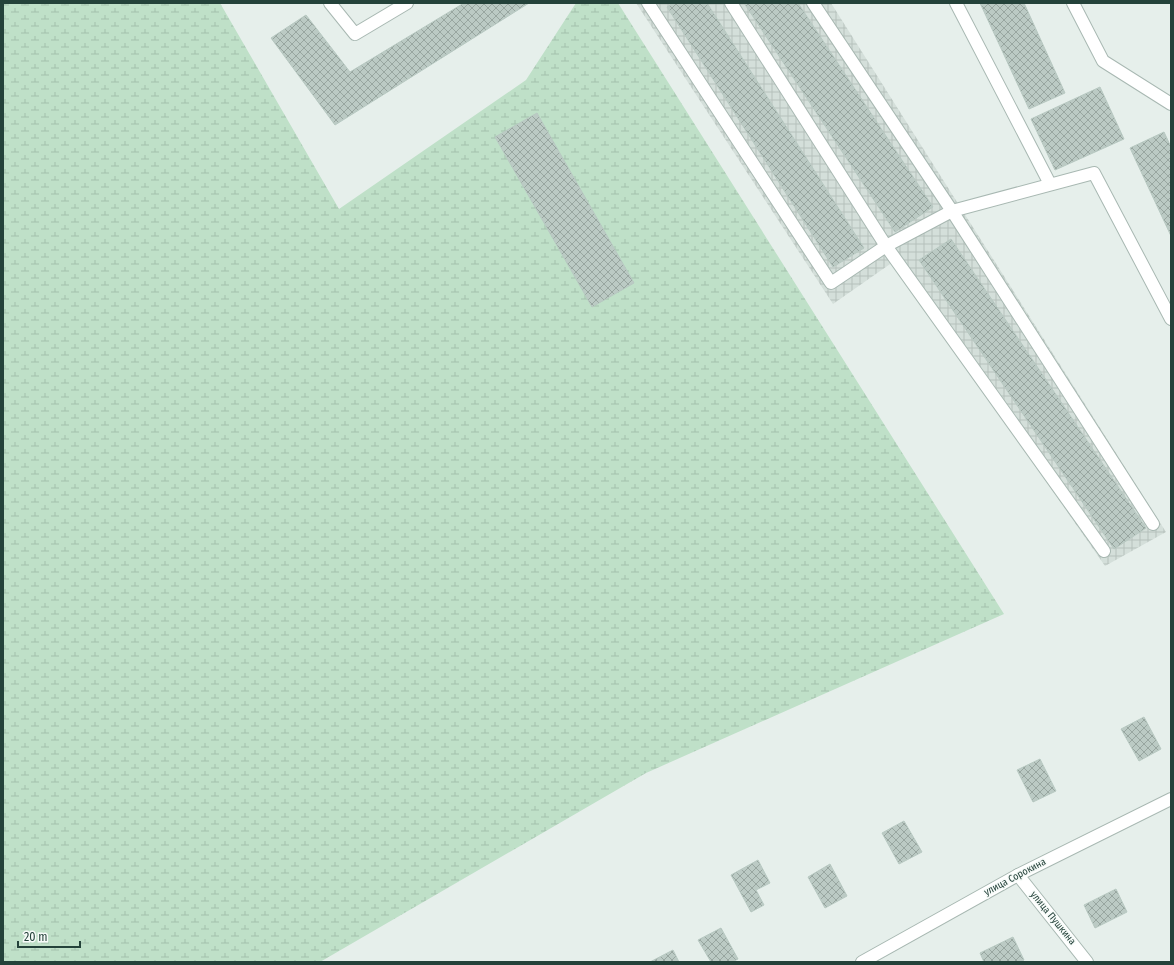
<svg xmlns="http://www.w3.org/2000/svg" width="1174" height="965" font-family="'Fira Sans Condensed',sans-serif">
<defs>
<pattern id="industrial-grid" width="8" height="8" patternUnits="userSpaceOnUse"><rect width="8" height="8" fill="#d4dfda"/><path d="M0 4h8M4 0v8" fill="none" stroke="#b6c1bc"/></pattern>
<pattern id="wetland-marsh" width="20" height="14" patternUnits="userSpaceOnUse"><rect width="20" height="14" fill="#bfe0c8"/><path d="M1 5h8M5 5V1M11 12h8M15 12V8" fill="none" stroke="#a4c1ad"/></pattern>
<pattern id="building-cross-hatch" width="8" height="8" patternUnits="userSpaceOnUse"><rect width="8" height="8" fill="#bbcac4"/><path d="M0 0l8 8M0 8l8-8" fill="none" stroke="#98a6a0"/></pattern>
</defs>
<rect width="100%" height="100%" fill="#e6efeb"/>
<path fill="url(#industrial-grid)" d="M 636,3 L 831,3 L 1166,532 L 1105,566 L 893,262 L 833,304 Z"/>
<path fill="url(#wetland-marsh)" d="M 3,3 L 220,3 L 339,209 L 526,80 L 576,3 L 618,3 L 1004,614 L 646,773 L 320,962 L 3,962 Z"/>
<g fill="url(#building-cross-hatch)" stroke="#b8c9c2">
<path d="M 464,3 L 529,3 L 335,125 L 271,38 L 306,15 L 350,72 Z"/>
<path d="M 673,3 L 707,3 L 864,248 L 833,267 L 667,7 Z"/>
<path d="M 744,3 L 798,3 L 933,207 L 895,232 Z"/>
<path d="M 980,3 L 1024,3 L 1065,93 L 1029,109 Z"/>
<path d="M 1100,87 L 1124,139 L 1055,170 L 1031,119 Z"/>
<path d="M 537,113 L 634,283 L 592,307 L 495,137 Z"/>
<path d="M 1164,132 L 1171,147 L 1171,236 L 1130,148 Z"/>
<path d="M 951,239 L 1146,528 L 1114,549 L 919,260 Z"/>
<path d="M 1144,717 L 1161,749 L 1139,761 L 1121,729 Z"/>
<path d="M 1040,759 L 1056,791 L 1033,802 L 1017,770 Z"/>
<path d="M 904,821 L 922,852 L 899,864 L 882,833 Z"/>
<path d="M 758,860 L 770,883 L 756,890 L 764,905 L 751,912 L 731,875 Z"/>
<path d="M 830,864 L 847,896 L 825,908 L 808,877 Z"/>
<path d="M 1116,889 L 1127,912 L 1095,928 L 1084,905 Z"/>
<path d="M 721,928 L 738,959 L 732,962 L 711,962 L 698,940 Z"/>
<path d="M 1013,937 L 1024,960 L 1020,962 L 984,962 L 980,953 Z"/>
<path d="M 673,950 L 679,962 L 650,962 Z"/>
</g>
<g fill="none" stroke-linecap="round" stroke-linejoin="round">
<defs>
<g id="minor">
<path d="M 330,3 L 355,34 L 407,3"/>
<path d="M 648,3 L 831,283 L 886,246 L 952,211 L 1094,173 L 1171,319"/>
<path d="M 731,3 L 886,246 L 1104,551"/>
<path d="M 813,3 L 952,211 L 1153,524"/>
<path d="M 956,3 L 1050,184"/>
<path d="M 1073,3 L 1103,61 L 1171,104"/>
<path d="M 1018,875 L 1087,962"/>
<path d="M 862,962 L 1018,875 L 1171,799"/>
</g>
</defs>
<use href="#minor" stroke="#a8b8b2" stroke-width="14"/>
<use href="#minor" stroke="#fff" stroke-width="12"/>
</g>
<g text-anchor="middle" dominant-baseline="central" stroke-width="3" stroke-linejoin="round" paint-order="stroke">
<g font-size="10" fill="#24423a" stroke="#f7fbf9">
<text transform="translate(1015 877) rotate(-28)">улица Сорокина</text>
<text transform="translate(1053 918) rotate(51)">улица Пушкина</text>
</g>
</g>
<rect width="1174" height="965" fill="none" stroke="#24423a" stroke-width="8"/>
<path d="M18 941v6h62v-6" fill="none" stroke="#24423a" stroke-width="2"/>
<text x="24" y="941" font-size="12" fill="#24423a" stroke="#f7fbf9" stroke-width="3" paint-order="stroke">20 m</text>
</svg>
